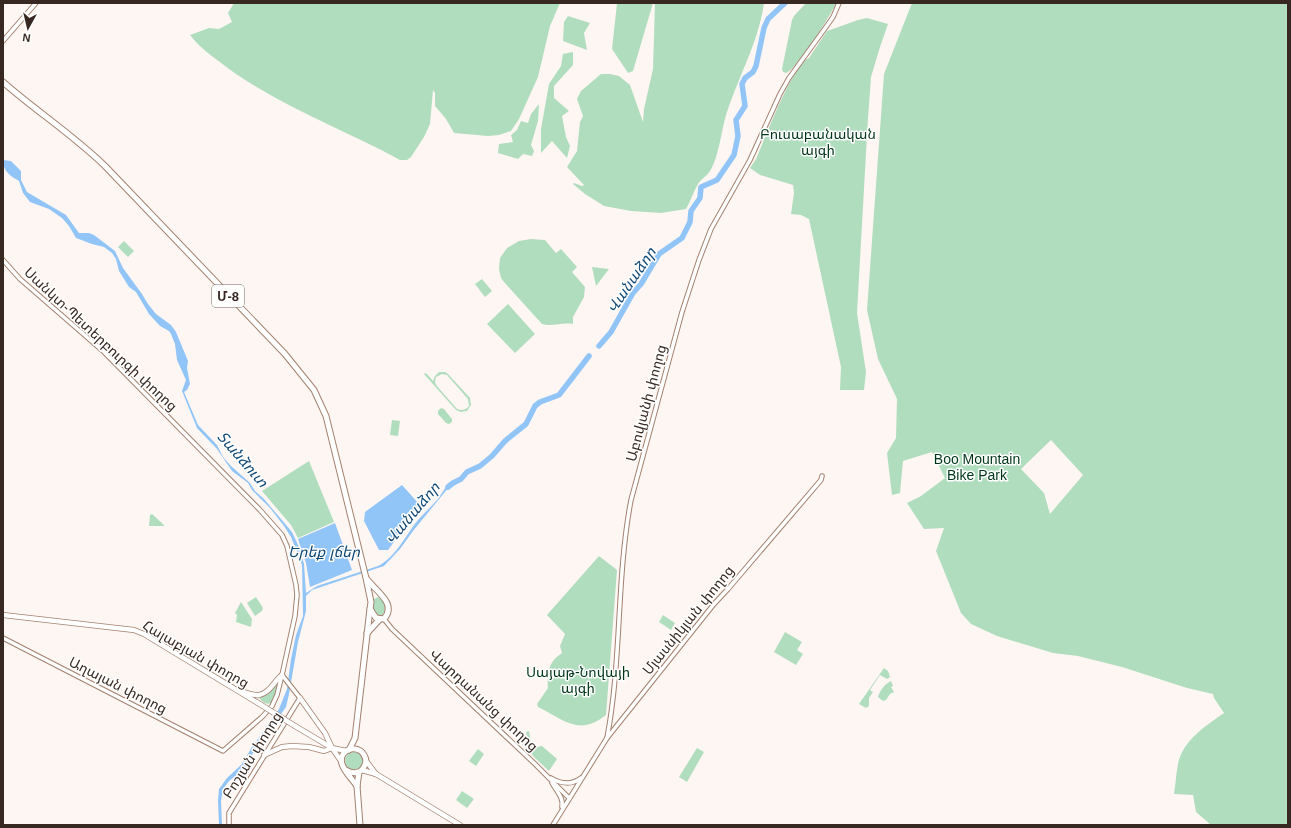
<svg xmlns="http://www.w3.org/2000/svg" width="1291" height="828" font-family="Arial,'Noto Sans Armenian',sans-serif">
<rect width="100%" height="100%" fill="#fef6f2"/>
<g fill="#b1ddbf" fill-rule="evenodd">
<path d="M 234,3 L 560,3 L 550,26 L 538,77 L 519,119 L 511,131 L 499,135 L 488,136 L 454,133 L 446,119 L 435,106 L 435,93 L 433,90 L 430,124 L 424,137 L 411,157 L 407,160 L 400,160 C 343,129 277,105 225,66 C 212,56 200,48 190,35 L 209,28 L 219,29 L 232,22 L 228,13 Z"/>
<path d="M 617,3 L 653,3 L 633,71 L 628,73 L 612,49 Z"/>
<path d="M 655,3 L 764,3 C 759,40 740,74 728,109 C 721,128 720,155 710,171 C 707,176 701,179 698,184 C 693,192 691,201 686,209 L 661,213 L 631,211 L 604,206 L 585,194 L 573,184 L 574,183 L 582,186 L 584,185 L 567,167 L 577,151 L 580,122 L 583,116 L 577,99 L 581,91 L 601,74 L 610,74 L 619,76 L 630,85 L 643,122 L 644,109 L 653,69 Z"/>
<path d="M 806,3 L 836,3 C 831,15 796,70 786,73 L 783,72 L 782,69 L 792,20 L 794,16 Z"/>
<path d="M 912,3 L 1288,3 L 1288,825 L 1211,825 L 1196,812 L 1193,795 L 1174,794 C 1176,783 1176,771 1179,760 C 1185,739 1207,725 1224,713 L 1214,698 L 1213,694 L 1187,688 L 1122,667 L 1078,656 L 1053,653 L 997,636 L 971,624 L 961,613 L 936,551 L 944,528 L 924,529 L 907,503 L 921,496 L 945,478 L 932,452 L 903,461 L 900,493 L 892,495 L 887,453 L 896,438 L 897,399 L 878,359 L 867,310 L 884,74 ZM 1051,440 L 1083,475 L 1050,514 L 1044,493 L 1021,469 Z"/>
<path d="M 568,16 L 590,23 L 584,33 L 587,50 L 563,41 L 564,22 Z"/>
<path d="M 867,18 L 888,24 L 880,47 L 871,77 L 868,118 L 857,313 L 866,372 L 864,390 L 840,390 L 841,367 L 809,219 L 801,215 L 791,214 L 794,193 L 793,185 L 760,175 L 750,168 L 756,159 C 764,141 793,63 809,58 L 827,31 L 858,20 Z"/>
<path d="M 573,52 L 573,65 L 554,86 L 554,98 L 569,111 L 562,116 L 566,137 L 570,146 L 567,158 L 552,141 L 541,153 L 541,129 L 549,84 L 561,66 L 563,54 Z"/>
<path d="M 539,104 L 538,121 L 531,145 L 534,151 L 532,156 L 523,154 L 518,159 L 498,153 L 499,144 L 513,142 L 511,135 L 517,130 L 521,121 L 528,123 L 531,114 Z"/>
<path d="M 531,239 L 545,240 L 556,253 L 561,249 L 577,267 L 572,272 L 585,287 L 584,297 L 573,317 L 573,324 C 562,322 552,327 542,324 L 504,282 L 501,278 L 499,269 L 500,258 L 507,248 L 519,241 Z"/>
<path d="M 124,241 L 134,251 L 128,257 L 118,247 Z"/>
<path d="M 592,267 L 609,269 L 596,286 Z"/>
<path d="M 482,279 L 492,291 L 485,297 L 475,284 Z"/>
<path d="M 508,304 L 535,334 L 515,353 L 487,324 Z"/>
<path d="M 439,372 L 445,372 L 448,374 L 470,398 L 471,405 L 467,411 L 461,412 L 456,410 L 424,374 L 426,373 L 433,381 L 435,376 ZM 442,374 L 447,375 L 468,399 L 469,406 C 466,410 462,411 457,409 L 436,385 L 435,382 L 436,377 Z"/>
<path d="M 441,408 L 444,409 L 452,419 L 452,422 L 449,424 L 446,423 L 438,414 L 438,411 Z"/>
<path d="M 392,420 L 400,421 L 398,436 L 390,435 Z"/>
<path d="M 309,461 L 334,522 L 298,538 L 291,525 L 262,491 Z"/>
<path d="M 152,514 L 164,525 L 164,526 L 149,526 L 150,515 Z"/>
<path d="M 599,556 L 617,570 L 606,715 C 579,737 563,719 538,707 L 537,704 L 548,688 C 547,673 548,662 562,653 L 560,646 L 565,634 L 547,615 Z"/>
<path d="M 256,597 L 263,608 L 262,611 L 255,616 L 247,603 Z"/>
<path d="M 378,597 C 386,600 387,611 381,617 L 377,617 L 373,611 L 374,599 Z"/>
<path d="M 241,602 L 252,619 L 251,627 L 236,622 L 237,615 L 235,613 Z"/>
<path d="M 663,615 L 675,623 L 671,630 L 659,622 Z"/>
<path d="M 785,632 L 802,642 L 797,650 L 803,654 L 796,665 L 774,652 Z"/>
<path d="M 884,668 L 888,671 L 890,677 L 887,679 L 880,675 L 870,690 L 873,692 L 869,698 L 869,706 L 866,708 L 859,704 Z"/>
<path d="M 891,681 L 893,686 L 891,687 L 894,692 L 890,694 L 886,700 L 883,701 L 878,697 C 880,690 885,684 891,681 Z"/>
<path d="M 277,682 L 278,685 L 271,703 C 266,705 261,702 259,697 Z"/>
<path d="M 529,731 L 532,748 L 542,746 L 557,759 L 549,771 L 534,757 L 530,752 L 526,732 Z"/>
<path d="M 697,748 L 704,752 L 687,782 L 679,777 Z"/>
<path d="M 478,749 L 484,754 L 476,766 L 469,761 Z"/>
<circle cx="354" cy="761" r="9"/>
<path d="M 462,791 L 474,799 L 467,808 L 456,800 Z"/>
</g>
<g fill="#92c5f7">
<path d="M 3,160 L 11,161 L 21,171 L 21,180 L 27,192 L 66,215 L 79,233 L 89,233 L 94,235 L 115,251 L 123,268 L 142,294 L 148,304 L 156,314 L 171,325 L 176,332 L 188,361 L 187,368 L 190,384 L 187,390 L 184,392 L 198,425 L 217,445 L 223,457 L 231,466 L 250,483 L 255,491 L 264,499 L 292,532 L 299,547 L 304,564 L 306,593 L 317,586 L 378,566 C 394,558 404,539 414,525 C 421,516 430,508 437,500 C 442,494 446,484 453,482 L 413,531 L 400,549 L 384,566 L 312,590 L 306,596 L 306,611 L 298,642 L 289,694 L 286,707 L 253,753 L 245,768 L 229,781 L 223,789 L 221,801 L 222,825 L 219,825 L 218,800 L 219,789 L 227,778 L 242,764 L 252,747 L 279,709 L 287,689 L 291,659 L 296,635 L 303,616 L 302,565 L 291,537 L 284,526 L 270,508 L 252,490 L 248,483 L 232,471 L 217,449 L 197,428 L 182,391 L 186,380 L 177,360 L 175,344 L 171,334 L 169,331 L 160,326 L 149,314 L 136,292 L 129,287 L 119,271 L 116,259 L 112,253 L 104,247 L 92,244 L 76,238 L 69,226 L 62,218 L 49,209 L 30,202 L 23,193 L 19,181 C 10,176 3,171 3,160 Z"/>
<path d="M 402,485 L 419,504 L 415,511 L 405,519 L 397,530 L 400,534 L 388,550 L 379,550 L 364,521 L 365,512 Z"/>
<path d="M 335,523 L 352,570 L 310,587 L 306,563 L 298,539 Z"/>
</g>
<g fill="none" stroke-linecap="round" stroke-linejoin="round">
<g stroke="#92c5f7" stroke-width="5.5">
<path d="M 599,346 L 611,332 L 633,293 L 641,284 L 659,254 L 682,238 L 690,222 L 691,211 L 700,198 L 701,187 L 717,180 L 734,155 L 738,136 L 736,120 L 745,106 L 742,84 L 745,78 L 753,72 L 756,66 L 764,28 L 768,19 L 785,3"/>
<path d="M 448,487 L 453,483 L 461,479 L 467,472 L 480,466 L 492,456 L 505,441 L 526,424 L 535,406 L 540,402 L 559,395 L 589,356"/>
</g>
<defs>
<g id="minor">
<path d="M 3,41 L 36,3"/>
<path d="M 3,260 L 20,279 L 104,352 L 260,510 L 282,535 L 287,546 L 296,585 L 297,595 L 295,616 L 282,675 L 277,695 L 272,706 L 262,717 L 223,751 L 3,638"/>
<path d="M 384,619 L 392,629 L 534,763 L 569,798"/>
<path d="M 607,738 C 622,660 616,579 631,500 L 682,312 L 699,260 L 711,229 L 750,160 L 780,94 L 789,78 L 826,27 L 833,17 L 839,3"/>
<path d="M 551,778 C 561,784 572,785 581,778"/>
<path d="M 552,783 C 556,790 564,798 562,807"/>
<path d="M 229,825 L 229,813 L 300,698 L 282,675"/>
<path d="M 553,825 L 607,738 L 714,604 L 728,589 L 821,480 L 822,476"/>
</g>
<g id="major">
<path d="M 3,615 L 134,630 L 144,634 L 258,703"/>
<path d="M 243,692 C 248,693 254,696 259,695 C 270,693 274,681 282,675"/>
<path d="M 300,698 L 325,733 L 332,748 L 341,761"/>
<path d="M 295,726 L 332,748 L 346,751"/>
<path d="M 264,755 L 282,747 L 292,746 L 309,747 L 324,751 L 332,748"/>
<path d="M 366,761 L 376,774"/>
<path d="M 362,770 L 376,774 L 460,825"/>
</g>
<g id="highway">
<path d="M 3,82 C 36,111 73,135 105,166 L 285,354 L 314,390 L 326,416 L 366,578 L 371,602 L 370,609 L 376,618 L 384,619 C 398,603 374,590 366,578"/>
<path d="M 367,633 L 380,619"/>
<path d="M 349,750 L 355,738 L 370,609"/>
<path d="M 346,770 C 355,776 364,772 366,761 C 363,741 337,748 342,764 C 344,771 352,779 357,786"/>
<path d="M 359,772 L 357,786 L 360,825"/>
</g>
</defs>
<use href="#minor" stroke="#a38170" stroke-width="5.5"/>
<use href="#major" stroke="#a38170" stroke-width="6"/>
<use href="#highway" stroke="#a38170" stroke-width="7"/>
<use href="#minor" stroke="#fff" stroke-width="3.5"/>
<use href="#major" stroke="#fff" stroke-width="4.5"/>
<use href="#highway" stroke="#fff" stroke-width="5"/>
<defs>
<path id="major-bridge" d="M 258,703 L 295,726"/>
</defs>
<use href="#major-bridge" stroke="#a38170" stroke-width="6" stroke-linecap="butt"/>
<use href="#major-bridge" stroke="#fff" stroke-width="4.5"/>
</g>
<g text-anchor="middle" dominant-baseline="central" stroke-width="3" stroke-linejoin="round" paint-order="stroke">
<rect fill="#fff" stroke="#736864" stroke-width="1" x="212" y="285" width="32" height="22" rx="3"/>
<g font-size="13" font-weight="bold" fill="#372822">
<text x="228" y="296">Մ-8</text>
</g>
<g font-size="14" fill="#00351a" stroke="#fff">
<text x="818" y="134">Բուսաբանական<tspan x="818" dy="16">այգի</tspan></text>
<text x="977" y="459">Boo Mountain<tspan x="977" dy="16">Bike Park</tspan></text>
<text x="578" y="672">Սայաթ-Նովայի<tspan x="578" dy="16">այգի</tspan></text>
</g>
<g font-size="14" fill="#372822" stroke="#fff">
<text transform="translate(101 339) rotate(43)">Սանկտ-Պետերբուրգի փողոց</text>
<text transform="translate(646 403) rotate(-75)">Աբովյանի փողոց</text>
<text transform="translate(688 620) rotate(-51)">Մյասնիկյան փողոց</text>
<text transform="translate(196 654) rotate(30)">Հալաբյան փողոց</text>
<text transform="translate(118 685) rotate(27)">Աղայան փողոց</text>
<text transform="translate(484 700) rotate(43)">Վարդանանց փողոց</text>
<text transform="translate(252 755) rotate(-58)">Բոշյան փողոց</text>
</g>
<g font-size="15" font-style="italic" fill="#0f4775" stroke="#fff">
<text transform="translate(631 280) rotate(-56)">Վանաձոր</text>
<text transform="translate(243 459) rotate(49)">Տանձուտ</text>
<text transform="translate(412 513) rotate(-50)">Վանաձոր</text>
<text x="324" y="551">Երեք լճեր</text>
</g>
</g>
<rect width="1291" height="828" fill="none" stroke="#372822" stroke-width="8"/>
<g transform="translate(28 28) rotate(188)" stroke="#ffffff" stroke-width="3" paint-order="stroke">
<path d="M0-3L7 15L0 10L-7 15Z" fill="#372822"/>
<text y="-6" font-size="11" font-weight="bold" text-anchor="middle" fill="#372822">N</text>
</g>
</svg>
